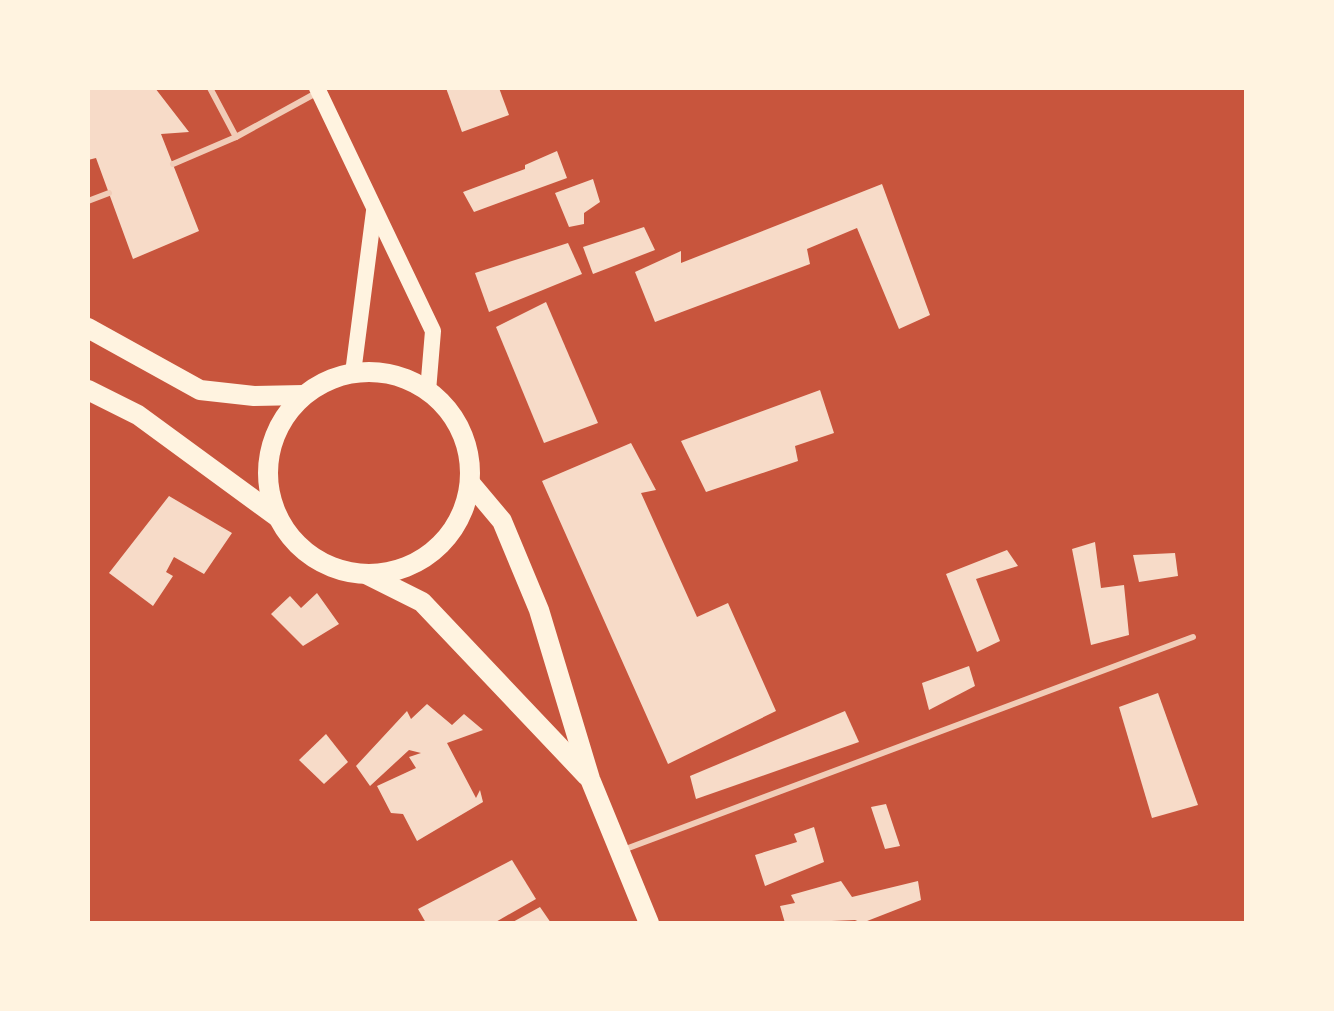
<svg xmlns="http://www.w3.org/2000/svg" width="1334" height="1011" font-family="Manrope,sans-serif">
<rect width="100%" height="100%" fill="#c8553d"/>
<g fill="#f7dbc8">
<path d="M 88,88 L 155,88 L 189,132 L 161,134 L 199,231 L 133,259 L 96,158 L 88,160 Z"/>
<path d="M 446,88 L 499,88 L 509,115 L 462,132 Z"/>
<path d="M 557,151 L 567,178 L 474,212 L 463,192 L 525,169 L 525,165 Z"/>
<path d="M 593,179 L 600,202 L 584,213 L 584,224 L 569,227 L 555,193 Z"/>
<path d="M 882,184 L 930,315 L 899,329 L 857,228 L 807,249 L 810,264 L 655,322 L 635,272 L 681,251 L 681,263 Z"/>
<path d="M 644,227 L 655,250 L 593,274 L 583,247 Z"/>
<path d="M 568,243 L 582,274 L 489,312 L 475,273 Z"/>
<path d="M 546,302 L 598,423 L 544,443 L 496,327 Z"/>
<path d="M 820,390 L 834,433 L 795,446 L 798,461 L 706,492 L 681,441 Z"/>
<path d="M 631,443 L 656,490 L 641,493 L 697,617 L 728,603 L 776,711 L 668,764 L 542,481 Z"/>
<path d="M 169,496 L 232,533 L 204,574 L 174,557 L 166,572 L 173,576 L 153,606 L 109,573 Z"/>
<path d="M 1095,542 L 1101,588 L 1124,585 L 1129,635 L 1091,645 L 1072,549 Z"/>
<path d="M 1007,550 L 1018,566 L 976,579 L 1000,641 L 977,652 L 946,574 Z"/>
<path d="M 1175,553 L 1178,576 L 1139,582 L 1133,555 Z"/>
<path d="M 317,593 L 339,624 L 303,646 L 271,614 L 290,596 L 301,608 Z"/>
<path d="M 969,666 L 975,686 L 929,710 L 922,683 Z"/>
<path d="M 1158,693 L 1198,805 L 1152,818 L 1119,707 Z"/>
<path d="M 427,704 L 452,725 L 464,714 L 483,730 L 447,743 L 476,798 L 480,790 L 483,802 L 417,841 L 403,814 L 391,813 L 377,786 L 416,768 L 409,757 L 421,753 L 409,750 L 370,786 L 356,766 L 407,711 L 411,719 Z"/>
<path d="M 845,711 L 859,742 L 696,799 L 690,776 Z"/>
<path d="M 326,734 L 348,762 L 324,784 L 299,760 Z"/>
<path d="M 886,804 L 900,846 L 885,849 L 871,807 Z"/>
<path d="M 814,827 L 824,862 L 765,886 L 755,855 L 797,842 L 794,834 Z"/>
<path d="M 512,860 L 536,899 L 494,923 L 426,923 L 418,909 Z"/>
<path d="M 841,881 L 852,897 L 918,881 L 921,900 L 862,923 L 855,920 L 785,923 L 780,906 L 795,903 L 791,895 Z"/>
<path d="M 540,907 L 551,923 L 511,923 Z"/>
</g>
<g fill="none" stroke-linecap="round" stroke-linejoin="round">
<g stroke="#f1ccb7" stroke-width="6">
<path d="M 210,88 L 236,137"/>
<path d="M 173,164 L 236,137 L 318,92"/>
<path d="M 88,201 L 109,193"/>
<path d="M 623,850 L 1193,637"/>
</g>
<g stroke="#fff3e0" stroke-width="16">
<path d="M 317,88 L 433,331 L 428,391"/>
<path d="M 353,373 L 374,211"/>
</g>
<g stroke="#fff3e0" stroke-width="20">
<path d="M 88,328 L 200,390 L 254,396 L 304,395"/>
<circle cx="369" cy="473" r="101"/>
<path d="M 88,390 L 138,415 L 276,516"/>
<path d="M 470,483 L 502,521 L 539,610 L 590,779 L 649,923"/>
<path d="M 368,575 L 422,602 L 587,776"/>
</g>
</g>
<rect width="1334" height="1011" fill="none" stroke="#fff3e0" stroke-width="180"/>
</svg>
